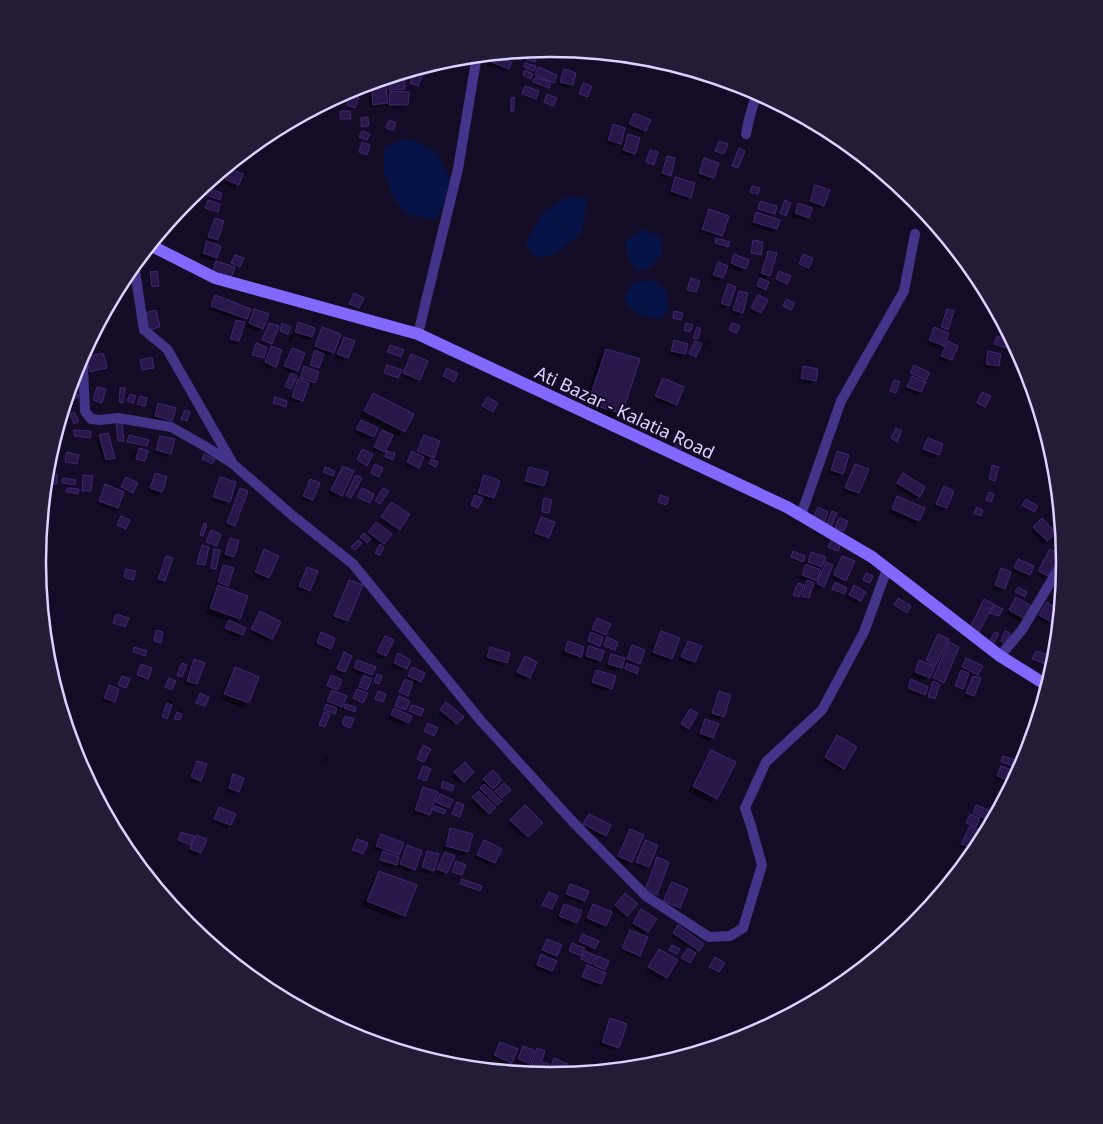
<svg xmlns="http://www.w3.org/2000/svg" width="1103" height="1124" font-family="'Noto Sans',sans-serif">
<rect width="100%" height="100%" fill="#140c26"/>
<g fill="#051346">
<path d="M 401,139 L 414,140 L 437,153 L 450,178 L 449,194 L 436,220 L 406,214 L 394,199 L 384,172 L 384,149 Z"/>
<path d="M 566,197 L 588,197 L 582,233 L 553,255 L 536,258 L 525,244 L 543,213 Z"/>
<path d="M 643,229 L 661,237 L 663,252 L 650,269 L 637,271 L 628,259 L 625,241 Z"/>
<path d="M 654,280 L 667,292 L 668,311 L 659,319 L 639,314 L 627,306 L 625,294 L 635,282 Z"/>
</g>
<g fill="#0007">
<path d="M 509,52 L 520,59 L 519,60 L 507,56 Z"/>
<path d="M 492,56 L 508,68 L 505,71 L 486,65 L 488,59 Z"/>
<path d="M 538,69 L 553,82 L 547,88 L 533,83 L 534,79 L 533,78 L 535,72 Z"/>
<path d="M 564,71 L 572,84 L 568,88 L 558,85 L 561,74 Z"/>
<path d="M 389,82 L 404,89 L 403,90 L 388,91 L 388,83 Z"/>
<path d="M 371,85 L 386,97 L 390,93 L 407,105 L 404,108 L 386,107 L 386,103 L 383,106 L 370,108 L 368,88 Z"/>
<path d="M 583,85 L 587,96 L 586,98 L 578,95 Z"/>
<path d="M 525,87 L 535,98 L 534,100 L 521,95 Z"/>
<path d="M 340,113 L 349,118 L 348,119 L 339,120 L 339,114 Z"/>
<path d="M 635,114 L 645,130 L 642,134 L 627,127 L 631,117 Z"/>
<path d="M 361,119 L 367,126 L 366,127 L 360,128 L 360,120 Z"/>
<path d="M 613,125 L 620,143 L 616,146 L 605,143 L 610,129 Z"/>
<path d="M 628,136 L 634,153 L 631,156 L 620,153 L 625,139 Z"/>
<path d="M 667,157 L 669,175 L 666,178 L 660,176 L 664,161 Z"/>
<path d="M 705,160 L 717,164 L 712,178 L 709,181 L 697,176 L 701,163 Z"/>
<path d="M 230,171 L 238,184 L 235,188 L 223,183 L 227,174 Z"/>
<path d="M 676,178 L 690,197 L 686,200 L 668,194 L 672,182 Z"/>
<path d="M 816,187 L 823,205 L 820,208 L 808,204 L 812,190 Z"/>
<path d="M 205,191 L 219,199 L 217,200 L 204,196 Z"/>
<path d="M 208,201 L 217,211 L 215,212 L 205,209 Z"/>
<path d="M 761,202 L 774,213 L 773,215 L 757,210 Z"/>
<path d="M 798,205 L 808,217 L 805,220 L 792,217 L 794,208 Z"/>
<path d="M 709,211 L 721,235 L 717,238 L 699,232 L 706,214 Z"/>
<path d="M 177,212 L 175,220 L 173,221 L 170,220 Z"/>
<path d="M 756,214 L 776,229 L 772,232 L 750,225 L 753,217 Z"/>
<path d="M 215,219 L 217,239 L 212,244 L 216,257 L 213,261 L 200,257 L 204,246 L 209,241 L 206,240 L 212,223 Z"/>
<path d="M 160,233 L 160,240 L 157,243 L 151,243 Z"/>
<path d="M 717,239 L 728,243 L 727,247 L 725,248 L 714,245 Z"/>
<path d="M 753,242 L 759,254 L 758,255 L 750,254 L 752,243 Z"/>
<path d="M 768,252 L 769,275 L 765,279 L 758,277 L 765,255 Z"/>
<path d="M 803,255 L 808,267 L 807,268 L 798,265 Z"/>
<path d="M 734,256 L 745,268 L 741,272 L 728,267 L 731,259 Z"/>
<path d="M 234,257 L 239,266 L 238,267 L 234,266 L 229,279 L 210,277 L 213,266 L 217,263 L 230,267 Z"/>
<path d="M 718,263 L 726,266 L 722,278 L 718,281 L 710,278 L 715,267 Z"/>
<path d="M 150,273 L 158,285 L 157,287 L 151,288 L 149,274 Z"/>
<path d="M 778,274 L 786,283 L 785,284 L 775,281 Z"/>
<path d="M 691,279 L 695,292 L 694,293 L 686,291 Z"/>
<path d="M 759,281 L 765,289 L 764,291 L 756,288 Z"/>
<path d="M 729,286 L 728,305 L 724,309 L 719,306 L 725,289 Z"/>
<path d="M 739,292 L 741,312 L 738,316 L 731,314 L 736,295 Z"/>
<path d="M 989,295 L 995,306 L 985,302 Z"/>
<path d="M 216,296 L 250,309 L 246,319 L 242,323 L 243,323 L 238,341 L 235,344 L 228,342 L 233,325 L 237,320 L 209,309 L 212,300 Z"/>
<path d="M 353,296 L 362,298 L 357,309 L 349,306 Z"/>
<path d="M 758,296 L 760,312 L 757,316 L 749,312 L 755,300 Z"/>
<path d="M 255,310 L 262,328 L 259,332 L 246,327 L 251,313 Z"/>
<path d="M 947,310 L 947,329 L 944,332 L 943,345 L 940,349 L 927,344 L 931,332 L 934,329 L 938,330 L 944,314 Z"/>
<path d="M 270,324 L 270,343 L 266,346 L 263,358 L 262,359 L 252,356 L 255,346 L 259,346 L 266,327 Z"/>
<path d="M 299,324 L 311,337 L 308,340 L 294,335 L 291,342 L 288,341 L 289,337 L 291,336 L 292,336 L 295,327 Z"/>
<path d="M 96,329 L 97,334 L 94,338 L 91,339 Z"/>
<path d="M 322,329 L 333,352 L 329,356 L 323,353 L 316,368 L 309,366 L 314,353 L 316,351 L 313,350 L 319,332 Z"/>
<path d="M 344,338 L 347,357 L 344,361 L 335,357 L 341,341 Z"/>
<path d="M 707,339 L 709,340 L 704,348 L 703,348 Z"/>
<path d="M 996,339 L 1005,347 L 1004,349 L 994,346 Z"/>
<path d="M 674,341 L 684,354 L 681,357 L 669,354 L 671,345 Z"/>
<path d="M 948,343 L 950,359 L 947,363 L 939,359 L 945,346 Z"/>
<path d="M 272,348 L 275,366 L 271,369 L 262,366 L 268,351 Z"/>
<path d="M 389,348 L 400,356 L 398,358 L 387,353 Z"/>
<path d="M 292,349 L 304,354 L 297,371 L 292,375 L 290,388 L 289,389 L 285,387 L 290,376 L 292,374 L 282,369 L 289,352 Z"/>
<path d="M 606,350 L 621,413 L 614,420 L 582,410 L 599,357 Z"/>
<path d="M 989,352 L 1000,355 L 998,366 L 994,369 L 983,367 L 985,356 Z"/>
<path d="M 411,356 L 419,379 L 416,382 L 401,376 L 408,359 Z"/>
<path d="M 87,358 L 105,367 L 102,371 L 87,374 L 84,362 Z"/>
<path d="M 140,361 L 153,368 L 152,369 L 141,371 L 139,362 Z"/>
<path d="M 804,367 L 814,381 L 811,384 L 798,381 L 800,370 Z"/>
<path d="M 304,368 L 314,382 L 311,386 L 308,385 L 302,400 L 299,403 L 289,400 L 301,371 Z"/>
<path d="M 386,368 L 397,378 L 396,379 L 384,374 Z"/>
<path d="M 913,368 L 925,379 L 922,382 L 920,392 L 917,395 L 905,390 L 909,381 L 914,376 L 910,374 Z"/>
<path d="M 447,369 L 453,381 L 452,382 L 442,378 Z"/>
<path d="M 663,379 L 676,404 L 672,407 L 653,400 L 660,383 Z"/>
<path d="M 120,389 L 122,402 L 121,403 L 118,403 L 119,391 Z"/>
<path d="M 373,395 L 403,431 L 398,436 L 392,433 L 384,451 L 381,454 L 372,450 L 379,434 L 383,431 L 390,434 L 391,432 L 360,416 L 368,400 Z"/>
<path d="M 981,395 L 984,406 L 983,408 L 976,405 Z"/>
<path d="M 275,398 L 285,406 L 283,407 L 272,404 Z"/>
<path d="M 486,400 L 492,411 L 491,412 L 482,408 Z"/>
<path d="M 159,404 L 171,420 L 168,424 L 152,419 L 155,407 Z"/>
<path d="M 74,414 L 76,423 L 73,424 L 69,417 Z"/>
<path d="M 361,421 L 377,428 L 373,437 L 369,440 L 354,433 L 357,424 Z"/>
<path d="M 116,425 L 123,440 L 121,442 L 117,442 L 115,427 Z"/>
<path d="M 75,431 L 89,437 L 88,439 L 73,437 L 73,432 Z"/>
<path d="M 107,434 L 113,457 L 110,461 L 103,463 L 96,440 L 99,436 Z"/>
<path d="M 424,436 L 433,457 L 430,460 L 436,462 L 433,468 L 428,466 L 430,461 L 422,457 L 418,467 L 414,470 L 405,466 L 409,456 L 413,453 L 415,454 L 421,439 Z"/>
<path d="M 129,437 L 146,445 L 145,447 L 127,443 Z"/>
<path d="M 160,437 L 170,453 L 166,457 L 154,454 L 157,441 Z"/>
<path d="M 928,439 L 941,445 L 937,455 L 934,458 L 921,453 L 925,443 Z"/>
<path d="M 139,449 L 147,451 L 143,462 L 135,460 L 137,454 L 133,459 L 130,458 L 133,451 L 138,452 Z"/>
<path d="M 361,452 L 366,465 L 364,466 L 356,462 Z"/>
<path d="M 387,452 L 392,459 L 390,461 L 384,459 Z"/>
<path d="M 837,452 L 842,473 L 838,476 L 828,473 L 834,455 Z"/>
<path d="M 67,454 L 76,464 L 75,465 L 64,463 Z"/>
<path d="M 203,456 L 211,463 L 210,465 L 201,460 Z"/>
<path d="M 855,465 L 858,493 L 854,496 L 843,491 L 852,469 Z"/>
<path d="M 343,467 L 341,495 L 338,498 L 329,494 L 340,471 Z"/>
<path d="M 992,467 L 994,480 L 993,481 L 988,480 L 991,468 Z"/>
<path d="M 325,468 L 332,475 L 330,477 L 322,473 Z"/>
<path d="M 529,468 L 543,485 L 540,489 L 523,484 L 526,472 Z"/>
<path d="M 155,474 L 165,478 L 161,492 L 157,495 L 147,492 L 152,478 Z"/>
<path d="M 1055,474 L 1057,475 L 1058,489 L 1049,486 L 1052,477 Z"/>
<path d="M 84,477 L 90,491 L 89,492 L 81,491 L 83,478 Z"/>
<path d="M 485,477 L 498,482 L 493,498 L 489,501 L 481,498 L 476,508 L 471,506 L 481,480 Z"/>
<path d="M 220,478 L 228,502 L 225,505 L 211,500 L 217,482 Z"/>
<path d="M 900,478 L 919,496 L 915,499 L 895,487 Z"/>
<path d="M 64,480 L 74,485 L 73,486 L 62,484 Z"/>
<path d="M 125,480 L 132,492 L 131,493 L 121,489 Z"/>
<path d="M 311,481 L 312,499 L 308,503 L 301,499 L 307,484 Z"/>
<path d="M 106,486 L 117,507 L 114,511 L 97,504 L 102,489 Z"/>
<path d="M 944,488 L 946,507 L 942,511 L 934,507 L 941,491 Z"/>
<path d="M 67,489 L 77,493 L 76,495 L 66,493 Z"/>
<path d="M 240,489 L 234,525 L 231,528 L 225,526 L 237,493 Z"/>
<path d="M 361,490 L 369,502 L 368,504 L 357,498 Z"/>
<path d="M 898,498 L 918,520 L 915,524 L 889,513 L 894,501 Z"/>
<path d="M 1025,502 L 1033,511 L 1032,513 L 1022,506 Z"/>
<path d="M 388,507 L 399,529 L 396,532 L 379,521 Z"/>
<path d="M 818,509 L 821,530 L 818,535 L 813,533 L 815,529 L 810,524 L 815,512 Z"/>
<path d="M 542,518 L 548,537 L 544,540 L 533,536 L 538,522 Z"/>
<path d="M 1042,520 L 1055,533 L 1043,544 L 1031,531 Z"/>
<path d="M 373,527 L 383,543 L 381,546 L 377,555 L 375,554 L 379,546 L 369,538 L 365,543 L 360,539 L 364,535 L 366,536 Z"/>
<path d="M 231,539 L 233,556 L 230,560 L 222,557 L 227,543 Z"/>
<path d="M 202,546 L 204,565 L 202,566 L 197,565 L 201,548 Z"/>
<path d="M 1050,550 L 1047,575 L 1044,579 L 1036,574 L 1047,554 Z"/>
<path d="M 265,551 L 277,556 L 267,578 L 264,581 L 252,576 L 261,554 Z"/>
<path d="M 812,553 L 821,566 L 817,570 L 821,571 L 823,567 L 827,564 L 823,586 L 819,590 L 814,587 L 819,576 L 813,583 L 806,598 L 802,597 L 806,583 L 808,582 L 800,578 L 803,569 L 807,566 L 805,565 L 808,557 Z"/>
<path d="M 792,554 L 802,561 L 800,562 L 791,559 Z"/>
<path d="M 167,557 L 164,581 L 161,584 L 156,582 L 163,560 Z"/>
<path d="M 843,557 L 845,580 L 842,583 L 832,579 L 839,561 Z"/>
<path d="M 1019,560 L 1029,574 L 1026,578 L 1012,572 L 1015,564 Z"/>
<path d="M 224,566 L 227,585 L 223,588 L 239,618 L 233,624 L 245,628 L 242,635 L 239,638 L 223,631 L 225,625 L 229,622 L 205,613 L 213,592 L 218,587 L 215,586 L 220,569 Z"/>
<path d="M 308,568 L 309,590 L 306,593 L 296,589 L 304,571 Z"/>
<path d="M 1002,570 L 1004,588 L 1000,592 L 992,589 L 998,573 Z"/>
<path d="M 350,581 L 347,621 L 344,624 L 332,619 L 346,584 Z"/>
<path d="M 834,585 L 845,588 L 841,595 L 832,590 Z"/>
<path d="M 854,587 L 864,592 L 860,601 L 857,604 L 846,598 L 851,590 Z"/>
<path d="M 1017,590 L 1024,596 L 1023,597 L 1015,594 Z"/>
<path d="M 1016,599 L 1024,619 L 1020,622 L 1006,614 L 1013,602 Z"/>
<path d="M 897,601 L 906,612 L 905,613 L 893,606 Z"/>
<path d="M 1047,604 L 1050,621 L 1046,624 L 1037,618 Z"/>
<path d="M 260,613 L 271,638 L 268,642 L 249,632 L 257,616 Z"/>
<path d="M 115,616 L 124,627 L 123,628 L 113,624 Z"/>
<path d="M 597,620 L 605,634 L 602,637 L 598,646 L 588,643 L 592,633 L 590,632 L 594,623 Z"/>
<path d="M 661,632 L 671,658 L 668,662 L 650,655 L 658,635 Z"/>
<path d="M 321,633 L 330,648 L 327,651 L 314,646 L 318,637 Z"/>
<path d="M 938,636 L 942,650 L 949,644 L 942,682 L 939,685 L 932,700 L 927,698 L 933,683 L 930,682 L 940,660 L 933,667 L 929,677 L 925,681 L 912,676 L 916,665 L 920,661 L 924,663 L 935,639 Z"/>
<path d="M 385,637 L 385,656 L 382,659 L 375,656 L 382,640 Z"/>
<path d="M 607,639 L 614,649 L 612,650 L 603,647 Z"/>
<path d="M 1058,641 L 1056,662 L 1048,659 L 1054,644 Z"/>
<path d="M 688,642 L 700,647 L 694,662 L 691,665 L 679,660 L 685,645 Z"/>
<path d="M 568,643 L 580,656 L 577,660 L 562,655 L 565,646 Z"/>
<path d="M 632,647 L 639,663 L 635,667 L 636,673 L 635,675 L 624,671 L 628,664 L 624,663 L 629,650 Z"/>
<path d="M 134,648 L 144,655 L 143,657 L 132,653 Z"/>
<path d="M 490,648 L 506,663 L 503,666 L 484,660 L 487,651 Z"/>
<path d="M 589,648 L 600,660 L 597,664 L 583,659 L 586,651 Z"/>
<path d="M 1036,652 L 1046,656 L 1043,665 L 1032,661 Z"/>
<path d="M 344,654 L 344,671 L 341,674 L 335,672 L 341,657 Z"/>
<path d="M 398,655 L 406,668 L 403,671 L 391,666 L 395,658 Z"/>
<path d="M 611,656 L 623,659 L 620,668 L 617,671 L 605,668 L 608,659 Z"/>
<path d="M 525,658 L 529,677 L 525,680 L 515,675 L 522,661 Z"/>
<path d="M 966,660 L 977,674 L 974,677 L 979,679 L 973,696 L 969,699 L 964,697 L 970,680 L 974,677 L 967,674 L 962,689 L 961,690 L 954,688 L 960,673 L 962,671 L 959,670 L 963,663 Z"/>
<path d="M 195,661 L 203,664 L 196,684 L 193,687 L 184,684 L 191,664 Z"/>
<path d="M 357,661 L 371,675 L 368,678 L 370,679 L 366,690 L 363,693 L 362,702 L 361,703 L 353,700 L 356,692 L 359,689 L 358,688 L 364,676 L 351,671 L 354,665 Z"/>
<path d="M 141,665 L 147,678 L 145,680 L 136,676 Z"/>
<path d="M 412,668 L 423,673 L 420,681 L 416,685 L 412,683 L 405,696 L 399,693 L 409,672 Z"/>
<path d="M 235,669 L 258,678 L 248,703 L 242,708 L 220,699 L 229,674 Z"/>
<path d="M 596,671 L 611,688 L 607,691 L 589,686 L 593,674 Z"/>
<path d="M 331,677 L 337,689 L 335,692 L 341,706 L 338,710 L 335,708 L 332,714 L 329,713 L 322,728 L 319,726 L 323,714 L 326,712 L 323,711 L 327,705 L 325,704 L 329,695 L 333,690 L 326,687 Z"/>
<path d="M 912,681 L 924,694 L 921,697 L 905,691 L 908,684 Z"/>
<path d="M 109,686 L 114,701 L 110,704 L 101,701 L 106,690 Z"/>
<path d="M 720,693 L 723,717 L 720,720 L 710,717 L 716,696 Z"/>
<path d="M 169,699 L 173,701 L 170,706 L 165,720 L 161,718 Z"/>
<path d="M 446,704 L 462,717 L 453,726 L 438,714 Z"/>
<path d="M 345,705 L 354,711 L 352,712 L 343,709 Z"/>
<path d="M 411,707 L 420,715 L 419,716 L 409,713 Z"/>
<path d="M 179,708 L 184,710 L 182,714 L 180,714 L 177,721 L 174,720 Z"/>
<path d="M 394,710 L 410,717 L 408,722 L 404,726 L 388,719 L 391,713 Z"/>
<path d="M 690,710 L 688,728 L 685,731 L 679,728 L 687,714 Z"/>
<path d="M 706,720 L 712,738 L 709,741 L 697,736 L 702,724 Z"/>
<path d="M 834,740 L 843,768 L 840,771 L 822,761 Z"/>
<path d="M 712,751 L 716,798 L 711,803 L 688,792 L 706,757 Z"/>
<path d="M 325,756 L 328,757 L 326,762 L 323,761 Z"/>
<path d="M 1002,758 L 1012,765 L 1010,767 L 1001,763 Z"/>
<path d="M 197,762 L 200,780 L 197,784 L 189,781 L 194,765 Z"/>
<path d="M 465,764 L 472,772 L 460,784 L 452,776 Z"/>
<path d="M 1001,768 L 1013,781 L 1009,784 L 995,779 L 998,771 Z"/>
<path d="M 492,772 L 501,780 L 490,791 L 494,795 L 504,785 L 509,790 L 499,800 L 500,801 L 484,817 L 470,802 L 484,786 L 481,783 Z"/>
<path d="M 234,776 L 238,791 L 235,794 L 226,792 L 230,779 Z"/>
<path d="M 423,789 L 429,814 L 426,817 L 412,813 L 420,792 Z"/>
<path d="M 440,796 L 448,807 L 447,809 L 435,804 Z"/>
<path d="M 976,806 L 988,819 L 984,822 L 978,820 L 975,827 L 973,829 L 976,830 L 968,847 L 965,850 L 959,847 L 966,831 L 971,827 L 965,824 L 969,816 L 971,815 L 973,809 Z"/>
<path d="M 525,807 L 541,823 L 524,839 L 508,824 Z"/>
<path d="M 219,809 L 234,814 L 230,825 L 227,828 L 212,822 L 216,812 Z"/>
<path d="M 434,809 L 444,811 L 442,815 L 433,812 Z"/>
<path d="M 589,815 L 605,835 L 602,838 L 581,828 L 586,819 Z"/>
<path d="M 451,829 L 467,851 L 464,855 L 443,850 L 448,832 Z"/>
<path d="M 630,830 L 642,835 L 631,862 L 627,865 L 615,860 L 627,834 Z"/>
<path d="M 180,834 L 190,843 L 197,836 L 205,840 L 200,853 L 196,856 L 188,852 L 192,841 L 188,845 L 178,842 Z"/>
<path d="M 381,835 L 402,844 L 398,855 L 395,857 L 398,858 L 396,865 L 392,868 L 378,863 L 380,856 L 383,853 L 373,849 L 378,838 Z"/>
<path d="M 357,840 L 362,854 L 361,855 L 352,852 Z"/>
<path d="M 646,841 L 648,866 L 645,870 L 634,865 L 642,845 Z"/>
<path d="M 484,842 L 494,862 L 491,866 L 475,858 L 481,845 Z"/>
<path d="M 408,846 L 414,869 L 410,872 L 397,867 L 404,850 Z"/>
<path d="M 427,852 L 433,870 L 430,874 L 419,871 L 424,856 Z"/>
<path d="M 445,853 L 446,872 L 443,876 L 436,873 L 444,855 L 443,855 Z"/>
<path d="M 658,859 L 655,894 L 652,897 L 642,894 L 654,862 Z"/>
<path d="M 456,863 L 464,866 L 459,876 L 451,873 Z"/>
<path d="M 379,872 L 404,915 L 399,920 L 362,906 L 374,878 Z"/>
<path d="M 461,881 L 479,890 L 478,892 L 460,886 Z"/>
<path d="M 672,883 L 679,907 L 676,910 L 661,904 L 669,886 Z"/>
<path d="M 570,885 L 584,900 L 581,903 L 564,897 L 567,889 Z"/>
<path d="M 626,895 L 636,904 L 623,918 L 612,909 Z"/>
<path d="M 564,905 L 580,911 L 576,922 L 572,926 L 556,920 L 561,908 Z"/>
<path d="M 593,905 L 604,925 L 601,929 L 584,921 L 590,909 Z"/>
<path d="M 641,911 L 655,919 L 644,935 L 630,926 Z"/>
<path d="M 675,930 L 698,950 L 695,953 L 688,964 L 681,960 L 689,949 L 671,936 Z"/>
<path d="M 630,931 L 639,955 L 636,958 L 620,952 L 627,935 Z"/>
<path d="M 582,935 L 597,942 L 594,949 L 591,952 L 583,948 L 579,957 L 568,952 L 571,945 L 572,944 L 576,946 L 579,939 Z"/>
<path d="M 547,940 L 560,946 L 556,956 L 552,960 L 551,971 L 548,974 L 534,968 L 538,959 L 542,955 L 540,954 L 544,944 Z"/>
<path d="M 584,954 L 591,963 L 589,964 L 581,960 Z"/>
<path d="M 656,954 L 666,977 L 662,981 L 646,971 Z"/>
<path d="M 597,959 L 607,961 L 604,969 L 601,972 L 604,973 L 600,984 L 596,987 L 580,980 L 584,970 L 587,967 L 593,969 Z"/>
<path d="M 714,960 L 723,963 L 717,973 L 709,968 Z"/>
<path d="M 611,1020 L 618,1047 L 614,1050 L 599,1045 L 607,1023 Z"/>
<path d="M 500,1043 L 511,1062 L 509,1065 L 516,1067 L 514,1072 L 506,1072 L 508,1065 L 491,1058 L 497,1046 Z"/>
<path d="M 524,1047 L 530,1056 L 537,1050 L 543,1052 L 538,1068 L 534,1071 L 528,1069 L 531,1059 L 525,1066 L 516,1062 L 520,1051 Z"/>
<path d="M 554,1059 L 566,1064 L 561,1075 L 556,1076 L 545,1071 L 544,1073 L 540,1072 L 542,1065 L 548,1071 L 551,1063 Z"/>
</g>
<g fill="#281749" stroke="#422677">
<path d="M 529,51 L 538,53 L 535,62 L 527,60 Z"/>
<path d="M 509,52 L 513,52 L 523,55 L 521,60 L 508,55 Z"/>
<path d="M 491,54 L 512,62 L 509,69 L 489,61 Z"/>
<path d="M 525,63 L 536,66 L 534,71 L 524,67 Z"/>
<path d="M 538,67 L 557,75 L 554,83 L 535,75 Z"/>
<path d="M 564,69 L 576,73 L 573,85 L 560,82 Z"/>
<path d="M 525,70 L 533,74 L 531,79 L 523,75 Z"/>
<path d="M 415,71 L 423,74 L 418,86 L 410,83 Z"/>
<path d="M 535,77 L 551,82 L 549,88 L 533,82 Z"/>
<path d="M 405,80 L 405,89 L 389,90 L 389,81 Z"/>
<path d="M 385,82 L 388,103 L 373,105 L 371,84 Z"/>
<path d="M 583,83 L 592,86 L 588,97 L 579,94 Z"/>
<path d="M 525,86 L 539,91 L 536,99 L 522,94 Z"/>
<path d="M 390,91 L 409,92 L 408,105 L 389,105 Z"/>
<path d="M 547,94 L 557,98 L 553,106 L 544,102 Z"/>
<path d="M 351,95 L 359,98 L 355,108 L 347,105 Z"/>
<path d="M 514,97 L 514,111 L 511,112 L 511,98 Z"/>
<path d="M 340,111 L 350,111 L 351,119 L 340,119 Z"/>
<path d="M 634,113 L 651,120 L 646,131 L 629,124 Z"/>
<path d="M 368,117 L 369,126 L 361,127 L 361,118 Z"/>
<path d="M 389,120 L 396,123 L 393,130 L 386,128 Z"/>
<path d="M 613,124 L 625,128 L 621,144 L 608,140 Z"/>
<path d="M 362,131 L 370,134 L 367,140 L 359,137 Z"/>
<path d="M 628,134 L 640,138 L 635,154 L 623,150 Z"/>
<path d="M 719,141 L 728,144 L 724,154 L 715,151 Z"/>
<path d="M 362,142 L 370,145 L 367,155 L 359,152 Z"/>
<path d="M 739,148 L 745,151 L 738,168 L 732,166 Z"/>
<path d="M 650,150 L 658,152 L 654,165 L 646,162 Z"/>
<path d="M 667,156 L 675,158 L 671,176 L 662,173 Z"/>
<path d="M 704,158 L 719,163 L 714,178 L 699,173 Z"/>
<path d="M 230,169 L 243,174 L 239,185 L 226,180 Z"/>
<path d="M 675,177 L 695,183 L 691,198 L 671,191 Z"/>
<path d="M 815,185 L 830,190 L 824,206 L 810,201 Z"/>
<path d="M 752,186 L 760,188 L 758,194 L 750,192 Z"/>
<path d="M 206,188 L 222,193 L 220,200 L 204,194 Z"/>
<path d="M 208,200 L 220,204 L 218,212 L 205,208 Z"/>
<path d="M 785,200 L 791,203 L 786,216 L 780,213 Z"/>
<path d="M 760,201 L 777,206 L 775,214 L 758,209 Z"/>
<path d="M 798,203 L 812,208 L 809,218 L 795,213 Z"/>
<path d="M 709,209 L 729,216 L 722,236 L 702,229 Z"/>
<path d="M 756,212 L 780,220 L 777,229 L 753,222 Z"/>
<path d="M 215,218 L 224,221 L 218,240 L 208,237 Z"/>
<path d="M 716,238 L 730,242 L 728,247 L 715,243 Z"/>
<path d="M 753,240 L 763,242 L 761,255 L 751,253 Z"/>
<path d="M 207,241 L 221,246 L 217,258 L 203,253 Z"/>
<path d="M 768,251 L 777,253 L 770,276 L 761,273 Z"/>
<path d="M 734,254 L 749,260 L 746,269 L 731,263 Z"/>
<path d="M 803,254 L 813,258 L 809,268 L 799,264 Z"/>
<path d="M 235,255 L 244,258 L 240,267 L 231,263 Z"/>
<path d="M 216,261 L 235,267 L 230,280 L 212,274 Z"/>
<path d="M 718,262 L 728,266 L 723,278 L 713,275 Z"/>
<path d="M 157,271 L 159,286 L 152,287 L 150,272 Z"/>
<path d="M 779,271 L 791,276 L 787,284 L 776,279 Z"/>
<path d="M 691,278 L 700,281 L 696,292 L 687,290 Z"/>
<path d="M 760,278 L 769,282 L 766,290 L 757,286 Z"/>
<path d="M 728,284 L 736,287 L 729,306 L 721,303 Z"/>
<path d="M 739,291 L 748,293 L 743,313 L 733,310 Z"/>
<path d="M 354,293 L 364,298 L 359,308 L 349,304 Z"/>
<path d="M 215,295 L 251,309 L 247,319 L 211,306 Z"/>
<path d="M 758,295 L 768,300 L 761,313 L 751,308 Z"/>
<path d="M 786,299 L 795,303 L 791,310 L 783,306 Z"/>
<path d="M 254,309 L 269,314 L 263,329 L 249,323 Z"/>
<path d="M 947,309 L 954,311 L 948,330 L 941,327 Z"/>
<path d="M 156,310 L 160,327 L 148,330 L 144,313 Z"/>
<path d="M 674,311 L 683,313 L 681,320 L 673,318 Z"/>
<path d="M 236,320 L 245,322 L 239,341 L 230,339 Z"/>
<path d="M 298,322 L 315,328 L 312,337 L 295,332 Z"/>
<path d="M 269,323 L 279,326 L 272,344 L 262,340 Z"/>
<path d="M 282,323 L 291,327 L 288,334 L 280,331 Z"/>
<path d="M 686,323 L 693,325 L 690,332 L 684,330 Z"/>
<path d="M 732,323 L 740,326 L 737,333 L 729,330 Z"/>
<path d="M 322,327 L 341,334 L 334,353 L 315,346 Z"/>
<path d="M 697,327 L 701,329 L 698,339 L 693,338 Z"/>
<path d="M 934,327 L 949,333 L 944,346 L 929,340 Z"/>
<path d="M 997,336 L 1009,340 L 1006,348 L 994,344 Z"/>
<path d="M 344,337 L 355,341 L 348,358 L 337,354 Z"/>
<path d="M 674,340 L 688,344 L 685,354 L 671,351 Z"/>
<path d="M 695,341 L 702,344 L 696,357 L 689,353 Z"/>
<path d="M 948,341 L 958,346 L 952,360 L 941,356 Z"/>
<path d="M 256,343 L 267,347 L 264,358 L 252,355 Z"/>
<path d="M 390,345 L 404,350 L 401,357 L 387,352 Z"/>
<path d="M 271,346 L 282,350 L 276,367 L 265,362 Z"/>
<path d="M 292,348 L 305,353 L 298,371 L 284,366 Z"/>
<path d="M 606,349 L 640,359 L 622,414 L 588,403 Z"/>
<path d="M 315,350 L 324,354 L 319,368 L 310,365 Z"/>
<path d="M 988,351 L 1001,354 L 999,366 L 986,364 Z"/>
<path d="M 103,353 L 107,368 L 90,372 L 86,357 Z"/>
<path d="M 411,354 L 428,361 L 420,380 L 403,373 Z"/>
<path d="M 152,357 L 154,368 L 142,370 L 140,360 Z"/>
<path d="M 387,365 L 402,370 L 398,378 L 384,373 Z"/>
<path d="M 914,365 L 930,373 L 926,380 L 910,373 Z"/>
<path d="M 304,366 L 319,372 L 315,383 L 300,378 Z"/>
<path d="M 803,366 L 818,369 L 816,381 L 801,378 Z"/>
<path d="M 447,368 L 458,373 L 454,382 L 443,376 Z"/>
<path d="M 291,373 L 297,376 L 291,389 L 285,386 Z"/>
<path d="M 912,376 L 926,382 L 921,392 L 907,387 Z"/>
<path d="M 663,378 L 684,387 L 677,405 L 655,396 Z"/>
<path d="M 298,379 L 309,383 L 303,401 L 292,397 Z"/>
<path d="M 894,380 L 900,382 L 896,393 L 890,391 Z"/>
<path d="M 97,387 L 106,389 L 102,403 L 93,400 Z"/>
<path d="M 120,388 L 125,388 L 123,403 L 119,402 Z"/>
<path d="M 982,392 L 991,396 L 985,407 L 977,403 Z"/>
<path d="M 373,393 L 414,414 L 405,432 L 364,411 Z"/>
<path d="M 68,394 L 78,394 L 78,398 L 66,399 Z"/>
<path d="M 130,394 L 136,396 L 133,403 L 127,401 Z"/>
<path d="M 140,396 L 147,398 L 145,406 L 137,404 Z"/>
<path d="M 275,397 L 287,401 L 286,407 L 273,403 Z"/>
<path d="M 487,397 L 498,403 L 493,412 L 482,406 Z"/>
<path d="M 158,403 L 176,408 L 172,421 L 155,416 Z"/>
<path d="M 185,410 L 190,412 L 187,421 L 181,419 Z"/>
<path d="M 74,412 L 79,421 L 74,424 L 70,414 Z"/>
<path d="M 361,420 L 378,428 L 374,437 L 356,429 Z"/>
<path d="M 122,423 L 124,441 L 118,441 L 116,424 Z"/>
<path d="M 896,428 L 902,431 L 897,442 L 891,438 Z"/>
<path d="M 74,430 L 91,431 L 90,438 L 74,436 Z"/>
<path d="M 382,430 L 393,435 L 385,452 L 374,447 Z"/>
<path d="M 108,433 L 115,458 L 106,460 L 99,435 Z"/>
<path d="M 129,435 L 149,440 L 147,446 L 127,442 Z"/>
<path d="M 424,435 L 440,441 L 434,458 L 417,451 Z"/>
<path d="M 160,436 L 175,439 L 171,454 L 156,450 Z"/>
<path d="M 928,438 L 943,444 L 939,455 L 923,449 Z"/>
<path d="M 677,441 L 683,444 L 680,451 L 674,448 Z"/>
<path d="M 139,448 L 148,451 L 145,461 L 136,459 Z"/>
<path d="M 362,449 L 373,454 L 367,466 L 357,460 Z"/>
<path d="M 387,451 L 395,453 L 393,460 L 385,457 Z"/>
<path d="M 412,451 L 424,457 L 419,468 L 407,462 Z"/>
<path d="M 837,451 L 849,455 L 843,474 L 831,470 Z"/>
<path d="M 67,452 L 79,455 L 77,464 L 65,462 Z"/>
<path d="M 204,454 L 215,459 L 212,464 L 202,459 Z"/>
<path d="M 431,459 L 438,462 L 436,467 L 429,464 Z"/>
<path d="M 375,464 L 383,468 L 379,477 L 371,473 Z"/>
<path d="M 855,464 L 869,469 L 859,493 L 845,488 Z"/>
<path d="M 992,465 L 999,467 L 995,481 L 989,479 Z"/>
<path d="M 343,466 L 354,471 L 342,496 L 331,490 Z"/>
<path d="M 325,467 L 335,471 L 333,476 L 323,472 Z"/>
<path d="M 529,467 L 548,472 L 544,486 L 525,481 Z"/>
<path d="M 155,473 L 167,477 L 162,492 L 150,488 Z"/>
<path d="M 903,473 L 925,487 L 920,497 L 897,483 Z"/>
<path d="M 1055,473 L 1057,473 L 1058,485 L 1051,482 Z"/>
<path d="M 46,474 L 57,474 L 57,484 L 45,484 Z"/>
<path d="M 83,475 L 93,476 L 91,491 L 82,491 Z"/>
<path d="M 356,475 L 362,478 L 351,498 L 346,495 Z"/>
<path d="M 484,475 L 500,481 L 494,498 L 478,493 Z"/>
<path d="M 126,477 L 138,483 L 133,493 L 121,487 Z"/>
<path d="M 220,477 L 236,482 L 230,502 L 213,497 Z"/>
<path d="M 63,478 L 76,480 L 75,485 L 62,483 Z"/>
<path d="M 310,479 L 320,483 L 313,500 L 303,496 Z"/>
<path d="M 105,484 L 124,492 L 118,508 L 99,501 Z"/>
<path d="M 944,486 L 954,491 L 947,508 L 936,504 Z"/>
<path d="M 67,488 L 79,489 L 78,494 L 66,492 Z"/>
<path d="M 240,488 L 248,491 L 235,526 L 227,523 Z"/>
<path d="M 362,488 L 374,494 L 370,503 L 357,497 Z"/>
<path d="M 383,488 L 389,491 L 380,504 L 375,501 Z"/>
<path d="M 989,492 L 994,494 L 991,502 L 986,500 Z"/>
<path d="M 475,495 L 483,498 L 478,508 L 471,505 Z"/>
<path d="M 660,495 L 669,498 L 666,505 L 658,502 Z"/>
<path d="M 897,496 L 925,508 L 919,521 L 892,509 Z"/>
<path d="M 544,498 L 552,500 L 549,513 L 542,512 Z"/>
<path d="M 1026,499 L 1038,506 L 1034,512 L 1022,505 Z"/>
<path d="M 391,502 L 410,514 L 400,530 L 381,517 Z"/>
<path d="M 818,507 L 828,512 L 823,525 L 812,520 Z"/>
<path d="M 977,507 L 983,510 L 981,516 L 974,513 Z"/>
<path d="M 832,511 L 837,513 L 832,525 L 827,523 Z"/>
<path d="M 121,516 L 130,520 L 126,529 L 117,525 Z"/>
<path d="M 541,517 L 555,522 L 549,538 L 535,533 Z"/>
<path d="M 839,518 L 848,521 L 844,531 L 835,528 Z"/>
<path d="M 1042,518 L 1056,533 L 1047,541 L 1033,527 Z"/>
<path d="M 376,522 L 392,534 L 384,544 L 368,532 Z"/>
<path d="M 204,523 L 207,524 L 203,536 L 200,535 Z"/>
<path d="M 211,530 L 221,534 L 217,546 L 206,542 Z"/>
<path d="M 364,533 L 371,539 L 367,543 L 360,537 Z"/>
<path d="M 833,537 L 842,541 L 838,551 L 828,547 Z"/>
<path d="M 230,538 L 239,541 L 234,557 L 225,554 Z"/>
<path d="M 358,540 L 362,543 L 355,550 L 351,547 Z"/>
<path d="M 380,544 L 384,547 L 380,555 L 375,553 Z"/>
<path d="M 202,545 L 209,547 L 205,565 L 197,564 Z"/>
<path d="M 214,549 L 220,550 L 216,569 L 211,568 Z"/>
<path d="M 264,549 L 279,556 L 269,578 L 255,572 Z"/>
<path d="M 1050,549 L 1060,554 L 1048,576 L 1038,571 Z"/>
<path d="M 793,551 L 805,556 L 803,562 L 791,557 Z"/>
<path d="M 811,552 L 826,557 L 822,567 L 808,562 Z"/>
<path d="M 166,556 L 173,558 L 165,581 L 158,579 Z"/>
<path d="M 842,556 L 855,561 L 846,581 L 834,575 Z"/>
<path d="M 1018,559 L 1034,566 L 1030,575 L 1014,568 Z"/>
<path d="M 826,562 L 833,565 L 824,587 L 817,584 Z"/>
<path d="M 806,564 L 821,570 L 817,581 L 802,575 Z"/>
<path d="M 223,565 L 234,568 L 228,586 L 218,582 Z"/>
<path d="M 307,567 L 318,571 L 310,591 L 299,586 Z"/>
<path d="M 1001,568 L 1011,572 L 1005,589 L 995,585 Z"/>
<path d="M 126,569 L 136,571 L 133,580 L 124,577 Z"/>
<path d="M 866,573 L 873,576 L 870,583 L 863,580 Z"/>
<path d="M 349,580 L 363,585 L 348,621 L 334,616 Z"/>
<path d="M 807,580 L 814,583 L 809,598 L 802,596 Z"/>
<path d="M 835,582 L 847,588 L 844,594 L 832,589 Z"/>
<path d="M 798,583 L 804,585 L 799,597 L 793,595 Z"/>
<path d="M 218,585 L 248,596 L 240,619 L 210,608 Z"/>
<path d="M 854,585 L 866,592 L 861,601 L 849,595 Z"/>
<path d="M 1018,587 L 1027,592 L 1025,597 L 1015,592 Z"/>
<path d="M 1016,597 L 1032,606 L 1025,619 L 1009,610 Z"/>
<path d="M 898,598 L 911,606 L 907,613 L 894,605 Z"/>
<path d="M 984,599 L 994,604 L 979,632 L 970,628 Z"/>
<path d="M 1047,602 L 1058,609 L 1051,622 L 1039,615 Z"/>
<path d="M 994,605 L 1003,609 L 999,616 L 990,613 Z"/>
<path d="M 260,611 L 281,622 L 272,639 L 251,629 Z"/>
<path d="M 116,614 L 129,618 L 125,627 L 113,623 Z"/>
<path d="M 597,618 L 611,624 L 606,635 L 592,629 Z"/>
<path d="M 229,620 L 246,628 L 243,635 L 225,628 Z"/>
<path d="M 156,630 L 163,632 L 161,643 L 154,641 Z"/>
<path d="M 661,631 L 680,638 L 672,659 L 653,652 Z"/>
<path d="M 1005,631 L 1010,633 L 1006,643 L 1001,641 Z"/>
<path d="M 321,632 L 335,638 L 331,649 L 317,643 Z"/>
<path d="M 591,632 L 603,637 L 600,646 L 588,641 Z"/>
<path d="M 995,632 L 999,634 L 992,646 L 988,644 Z"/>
<path d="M 938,634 L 949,639 L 936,665 L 926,660 Z"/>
<path d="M 385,636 L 394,640 L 386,656 L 377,652 Z"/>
<path d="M 607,637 L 618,642 L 615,650 L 604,646 Z"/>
<path d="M 1057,639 L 1058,640 L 1056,658 L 1051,656 Z"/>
<path d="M 568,641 L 584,647 L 581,657 L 565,651 Z"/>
<path d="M 688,641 L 702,646 L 695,662 L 681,657 Z"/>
<path d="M 949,642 L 959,647 L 944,683 L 933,678 Z"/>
<path d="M 632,645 L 645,650 L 640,664 L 627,659 Z"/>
<path d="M 589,646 L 604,651 L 601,661 L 586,656 Z"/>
<path d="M 134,647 L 147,651 L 145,656 L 133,652 Z"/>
<path d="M 490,647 L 510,653 L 507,663 L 487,657 Z"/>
<path d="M 1036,651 L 1048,655 L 1045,664 L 1032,659 Z"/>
<path d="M 344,652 L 352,656 L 345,672 L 337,669 Z"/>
<path d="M 398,653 L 411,660 L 407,669 L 394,663 Z"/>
<path d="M 611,654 L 625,658 L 622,668 L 608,664 Z"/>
<path d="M 525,656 L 537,662 L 530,678 L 517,672 Z"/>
<path d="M 966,658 L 983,666 L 978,675 L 962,667 Z"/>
<path d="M 194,659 L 205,663 L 197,684 L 187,681 Z"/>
<path d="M 357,660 L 376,667 L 372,675 L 354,668 Z"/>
<path d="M 919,660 L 935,666 L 930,678 L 915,672 Z"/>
<path d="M 182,663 L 187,665 L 182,677 L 177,675 Z"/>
<path d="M 627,663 L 639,668 L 637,674 L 625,669 Z"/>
<path d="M 141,664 L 152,668 L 148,679 L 137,675 Z"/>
<path d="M 235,667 L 259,677 L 249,703 L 224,694 Z"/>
<path d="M 412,667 L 425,673 L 421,682 L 408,676 Z"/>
<path d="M 596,670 L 616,676 L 612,689 L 592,682 Z"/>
<path d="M 961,670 L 969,673 L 963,689 L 955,686 Z"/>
<path d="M 377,674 L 382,676 L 379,684 L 374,682 Z"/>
<path d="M 331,675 L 342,680 L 338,690 L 327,686 Z"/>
<path d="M 364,675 L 372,679 L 367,690 L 359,687 Z"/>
<path d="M 122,676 L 130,679 L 126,688 L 118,685 Z"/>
<path d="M 973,676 L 981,678 L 974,696 L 966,693 Z"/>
<path d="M 169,678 L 176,681 L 172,690 L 165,687 Z"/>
<path d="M 405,679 L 413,682 L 408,696 L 399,692 Z"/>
<path d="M 911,679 L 928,687 L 925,695 L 908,688 Z"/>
<path d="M 933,681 L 940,684 L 935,699 L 928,697 Z"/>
<path d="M 109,685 L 119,689 L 115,702 L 104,698 Z"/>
<path d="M 357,689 L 368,693 L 363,703 L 353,698 Z"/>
<path d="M 332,690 L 347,696 L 342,707 L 327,701 Z"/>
<path d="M 378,691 L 386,694 L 383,702 L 375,699 Z"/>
<path d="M 719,691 L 731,695 L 724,717 L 712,713 Z"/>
<path d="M 200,693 L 209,697 L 205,706 L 196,703 Z"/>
<path d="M 399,696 L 410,701 L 406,710 L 395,706 Z"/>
<path d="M 446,702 L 464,717 L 457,724 L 440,710 Z"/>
<path d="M 167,703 L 172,705 L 167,719 L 162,717 Z"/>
<path d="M 326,704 L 337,708 L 335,714 L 324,710 Z"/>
<path d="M 345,704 L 356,707 L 355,712 L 344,708 Z"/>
<path d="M 412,705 L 424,709 L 421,716 L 409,711 Z"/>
<path d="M 394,708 L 412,716 L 409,723 L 391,715 Z"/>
<path d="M 690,709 L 698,713 L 689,729 L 681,724 Z"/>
<path d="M 177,712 L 182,714 L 180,720 L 174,719 Z"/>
<path d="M 324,712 L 330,714 L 325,727 L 319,725 Z"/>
<path d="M 345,716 L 354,719 L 350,728 L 342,724 Z"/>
<path d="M 705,719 L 719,724 L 713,738 L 700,733 Z"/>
<path d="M 428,723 L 438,728 L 434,736 L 424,731 Z"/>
<path d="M 837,735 L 857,747 L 844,769 L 825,757 Z"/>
<path d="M 423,745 L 431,749 L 424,762 L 417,759 Z"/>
<path d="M 711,750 L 736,762 L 717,799 L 693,786 Z"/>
<path d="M 1003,756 L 1015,760 L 1013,766 L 1001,762 Z"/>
<path d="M 197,761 L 207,764 L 201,781 L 191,777 Z"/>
<path d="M 465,762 L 474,772 L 464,782 L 454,772 Z"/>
<path d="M 423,766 L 431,769 L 426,781 L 418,778 Z"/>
<path d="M 1001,766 L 1017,772 L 1014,782 L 997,776 Z"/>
<path d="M 493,770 L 502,780 L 493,789 L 483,779 Z"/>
<path d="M 233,774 L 244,778 L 239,792 L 229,788 Z"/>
<path d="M 443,781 L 454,786 L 452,791 L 441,787 Z"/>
<path d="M 504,783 L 511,790 L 502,798 L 495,791 Z"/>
<path d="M 484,784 L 502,801 L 497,805 L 480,788 Z"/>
<path d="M 423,787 L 438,792 L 430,815 L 415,810 Z"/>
<path d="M 479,791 L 496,807 L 489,814 L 472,797 Z"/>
<path d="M 440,794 L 453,800 L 449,808 L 436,802 Z"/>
<path d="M 457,802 L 464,805 L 460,817 L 452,814 Z"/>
<path d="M 525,805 L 543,823 L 528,837 L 510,820 Z"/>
<path d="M 976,805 L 992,811 L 989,820 L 973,813 Z"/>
<path d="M 435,806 L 446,810 L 444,814 L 433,810 Z"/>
<path d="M 219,807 L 236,814 L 231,825 L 214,819 Z"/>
<path d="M 589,814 L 611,825 L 606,836 L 583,824 Z"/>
<path d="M 970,814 L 980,818 L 976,827 L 966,823 Z"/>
<path d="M 970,826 L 978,829 L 970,847 L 961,844 Z"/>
<path d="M 450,828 L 473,834 L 468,852 L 446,846 Z"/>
<path d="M 630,829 L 644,835 L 632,862 L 618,856 Z"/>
<path d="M 979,831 L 985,833 L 981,844 L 975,842 Z"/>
<path d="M 181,832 L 194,836 L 191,845 L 178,840 Z"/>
<path d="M 381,834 L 404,843 L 399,855 L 376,846 Z"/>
<path d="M 196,835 L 207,839 L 201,853 L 190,849 Z"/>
<path d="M 357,839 L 368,843 L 363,854 L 352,850 Z"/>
<path d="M 484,840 L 502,849 L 495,863 L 477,855 Z"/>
<path d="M 645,840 L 658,845 L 649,867 L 636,862 Z"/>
<path d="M 407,845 L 422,851 L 415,870 L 400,864 Z"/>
<path d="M 383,851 L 399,857 L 397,865 L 380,860 Z"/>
<path d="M 427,851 L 439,854 L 434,871 L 422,867 Z"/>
<path d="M 445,852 L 455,856 L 447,873 L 437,869 Z"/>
<path d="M 657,857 L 669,862 L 657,895 L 645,890 Z"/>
<path d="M 456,861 L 466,865 L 462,875 L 452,872 Z"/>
<path d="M 379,871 L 417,885 L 405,916 L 367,901 Z"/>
<path d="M 945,877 L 952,880 L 946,887 L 942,885 Z"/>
<path d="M 462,879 L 482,886 L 480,891 L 460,884 Z"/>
<path d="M 672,882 L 688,889 L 680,908 L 663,901 Z"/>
<path d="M 570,884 L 589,891 L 585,901 L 566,894 Z"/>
<path d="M 549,892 L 558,896 L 552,909 L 542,905 Z"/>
<path d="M 625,893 L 638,904 L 627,916 L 615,905 Z"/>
<path d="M 564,904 L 582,911 L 577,923 L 559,916 Z"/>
<path d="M 593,904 L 612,912 L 606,926 L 587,918 Z"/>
<path d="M 641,909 L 657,919 L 648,932 L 633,923 Z"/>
<path d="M 678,925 L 704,944 L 699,951 L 673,933 Z"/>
<path d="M 630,930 L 648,937 L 640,956 L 622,948 Z"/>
<path d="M 582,934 L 599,941 L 595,949 L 579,941 Z"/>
<path d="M 547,939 L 562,945 L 557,956 L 542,950 Z"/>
<path d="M 572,943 L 585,948 L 581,956 L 569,951 Z"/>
<path d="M 672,945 L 680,949 L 677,954 L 669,950 Z"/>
<path d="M 688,948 L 696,953 L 690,963 L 681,958 Z"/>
<path d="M 659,949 L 678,960 L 667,978 L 648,967 Z"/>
<path d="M 585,951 L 596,956 L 592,964 L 581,959 Z"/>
<path d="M 541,954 L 557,961 L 552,971 L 537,965 Z"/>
<path d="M 598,956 L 609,961 L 605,970 L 594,965 Z"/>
<path d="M 715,957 L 725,963 L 719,972 L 709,967 Z"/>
<path d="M 587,965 L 606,973 L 601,984 L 582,977 Z"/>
<path d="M 610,1018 L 627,1024 L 619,1048 L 602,1042 Z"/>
<path d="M 500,1042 L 518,1049 L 512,1063 L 494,1055 Z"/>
<path d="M 523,1046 L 534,1050 L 529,1063 L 518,1059 Z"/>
<path d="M 537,1048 L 545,1051 L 539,1068 L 530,1065 Z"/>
<path d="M 554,1058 L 568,1064 L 564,1074 L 550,1068 Z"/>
<path d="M 543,1062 L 549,1064 L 546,1073 L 540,1071 Z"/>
<path d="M 509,1063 L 518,1066 L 516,1072 L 506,1071 Z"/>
</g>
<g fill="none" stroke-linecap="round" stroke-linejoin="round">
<g stroke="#433389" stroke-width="10">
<path d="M 746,134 L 749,119 L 757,92"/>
<path d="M 134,265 L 144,330 L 167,349 L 233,464 L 293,516 L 353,564 L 481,721 L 572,821 L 646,896 L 709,937 L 730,936 L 743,928 L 762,865 L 751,826 L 745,808 L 766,762 L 822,710 L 864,632 L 887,569"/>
<path d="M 418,334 L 458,169 L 477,55"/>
<path d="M 81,357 L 83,368 L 85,411 L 91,419 L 100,420 L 118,418 L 171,427 L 203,445 L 232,463"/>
<path d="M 801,515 L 841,401 L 904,291 L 915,234"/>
<path d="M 1000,656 L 1022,630 L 1065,558"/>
</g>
<path stroke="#8268ff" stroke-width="12" d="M 150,245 L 215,278 L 418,334 L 787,507 L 872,557 L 1000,656 L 1048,686"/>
</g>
<g text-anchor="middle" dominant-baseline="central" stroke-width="4" stroke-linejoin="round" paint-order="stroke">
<g font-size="18" fill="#ddd1ff" stroke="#140c26">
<text transform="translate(625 412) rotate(25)">Ati Bazar - Kalatia Road</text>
</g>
</g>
<path d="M0 0H1103V1124H0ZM46 562a505 505 0 1 1 1010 0a505 505 0 1 1-1010 0Z" fill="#241c37" fill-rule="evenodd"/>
<path fill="none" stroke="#ddd1ff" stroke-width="2.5" d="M46 562a505 505 0 1 1 1010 0a505 505 0 1 1-1010 0Z"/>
</svg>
